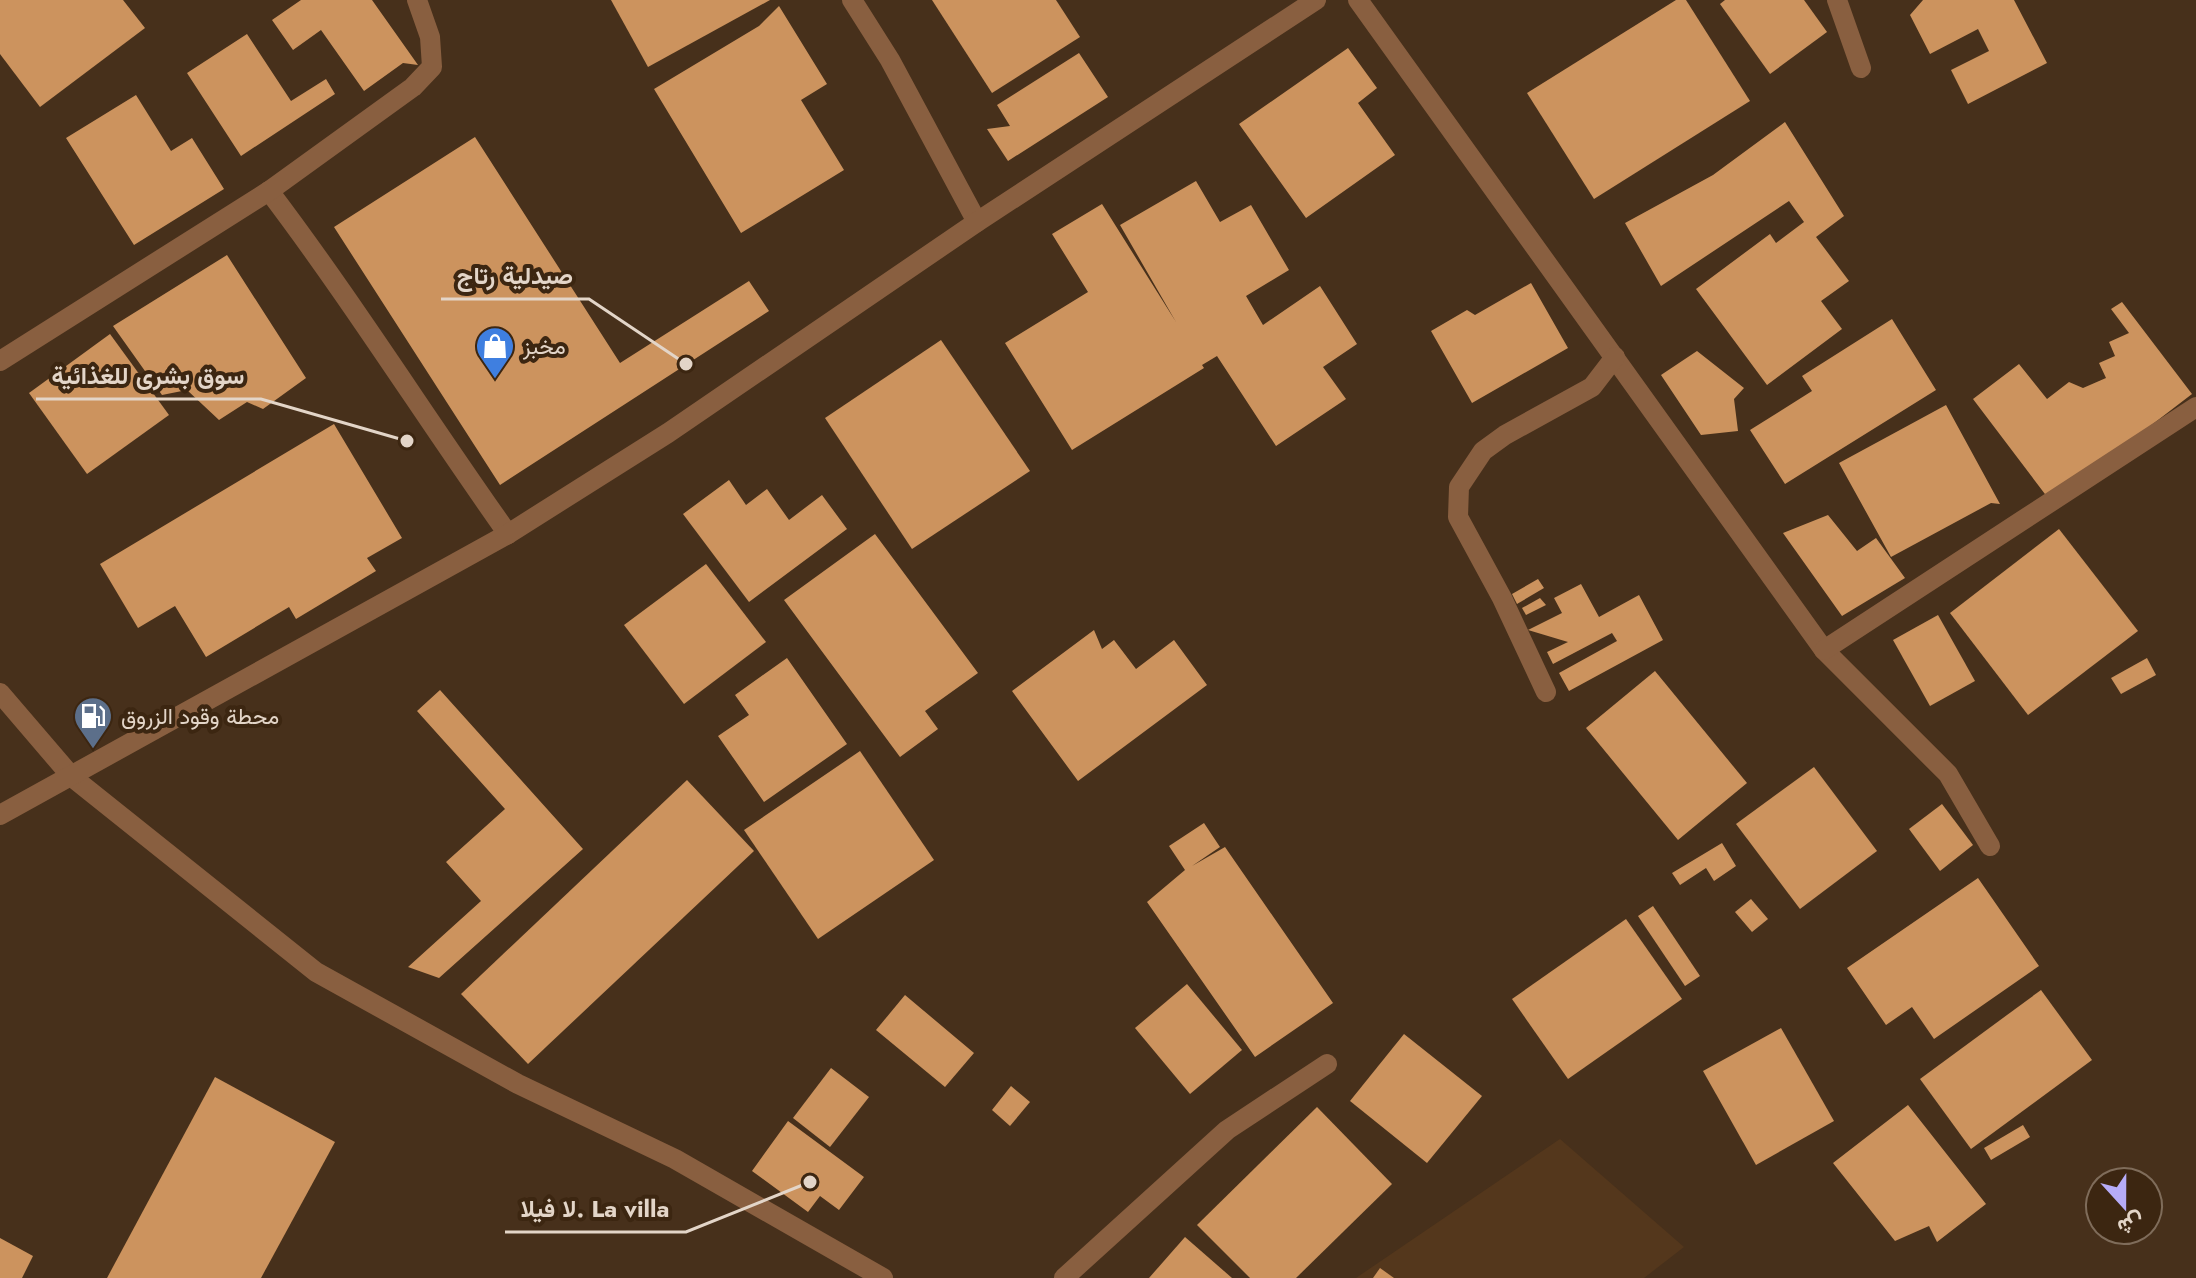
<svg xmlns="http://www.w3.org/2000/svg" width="2196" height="1278" font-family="Jost,Vazirmatn,sans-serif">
<rect width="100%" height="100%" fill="#47301b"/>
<path fill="#54371c" d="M 1560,1139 L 1684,1247 L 1644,1278 L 1356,1278 Z"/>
<g fill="#cc935e">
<path d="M 0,0 L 123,0 L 145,28 L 40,107 L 0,54 Z"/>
<path d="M 301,0 L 372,0 L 418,65 L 403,63 L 364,91 L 321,30 L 293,50 L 272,20 Z"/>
<path d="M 611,0 L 770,0 L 648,67 Z"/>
<path d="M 932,0 L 1056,0 L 1080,37 L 992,93 Z"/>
<path d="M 1676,0 L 1686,0 L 1750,101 L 1594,199 L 1527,93 Z"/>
<path d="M 1725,0 L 1804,0 L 1827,32 L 1770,74 L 1720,4 Z"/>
<path d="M 1923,0 L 2014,0 L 2047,63 L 1968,104 L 1951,70 L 1989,51 L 1978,29 L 1930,54 L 1910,15 Z"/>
<path d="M 779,6 L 827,84 L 801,100 L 844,170 L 741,233 L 654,89 L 759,26 Z"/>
<path d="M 247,34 L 291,101 L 326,79 L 335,94 L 241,156 L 187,73 Z"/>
<path d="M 1348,48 L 1377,88 L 1358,103 L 1395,155 L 1306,218 L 1239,124 Z"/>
<path d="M 1079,53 L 1108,97 L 1008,161 L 987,129 L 1010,126 L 997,105 Z"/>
<path d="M 136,95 L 171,151 L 192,138 L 224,189 L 134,245 L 66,138 Z"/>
<path d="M 1785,122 L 1844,216 L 1816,237 L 1849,281 L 1821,301 L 1842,329 L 1767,385 L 1696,289 L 1770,234 L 1776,243 L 1804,222 L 1789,201 L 1661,286 L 1625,223 L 1713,175 Z"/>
<path d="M 475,137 L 620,363 L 749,281 L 769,311 L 500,485 L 334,227 Z"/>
<path d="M 1196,181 L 1220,222 L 1251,205 L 1289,270 L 1246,296 L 1263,325 L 1320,286 L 1357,344 L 1323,367 L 1346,399 L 1276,446 L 1217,356 L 1202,365 L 1204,368 L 1072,450 L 1005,343 L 1088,292 L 1052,234 L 1102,204 L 1176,322 L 1120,225 Z"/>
<path d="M 227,255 L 306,378 L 263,409 L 247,402 L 219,420 L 187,390 L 162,395 L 113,326 Z"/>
<path d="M 1531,283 L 1568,348 L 1472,403 L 1431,331 L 1467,310 L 1475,315 Z"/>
<path d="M 2122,302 L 2192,394 L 2051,502 L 1973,399 L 2019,364 L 2047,399 L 2069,382 L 2083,388 L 2106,378 L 2099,363 L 2115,356 L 2109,342 L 2129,333 L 2111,309 Z"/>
<path d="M 1892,319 L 1936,390 L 1785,484 L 1750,430 L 1812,391 L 1802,376 Z"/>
<path d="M 110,334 L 169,415 L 87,474 L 29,393 Z"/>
<path d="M 941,340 L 1030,471 L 912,549 L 825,418 Z"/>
<path d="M 1697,351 L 1744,388 L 1734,399 L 1738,431 L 1701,435 L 1661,375 Z"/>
<path d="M 1946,405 L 2000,504 L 1991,503 L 1891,557 L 1839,463 Z"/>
<path d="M 334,424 L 402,538 L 367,558 L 376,571 L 296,619 L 289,607 L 206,657 L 175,606 L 138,628 L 100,564 Z"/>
<path d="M 729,480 L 746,505 L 767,489 L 789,520 L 822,495 L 847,529 L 749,602 L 683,514 Z"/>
<path d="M 1828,515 L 1857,551 L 1876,538 L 1905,578 L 1842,616 L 1783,533 Z"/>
<path d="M 2059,529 L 2138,631 L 2028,715 L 1950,613 Z"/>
<path d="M 875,534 L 978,673 L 925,711 L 938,729 L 900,757 L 784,600 Z"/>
<path d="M 706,564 L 766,642 L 684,704 L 624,625 Z"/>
<path d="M 1538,579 L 1544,588 L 1517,604 L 1512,594 Z"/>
<path d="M 1581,584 L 1599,617 L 1639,595 L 1663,640 L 1569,691 L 1559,673 L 1617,641 L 1612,633 L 1553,664 L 1547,652 L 1568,642 L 1528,630 L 1562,613 L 1554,598 Z"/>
<path d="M 1540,598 L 1546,605 L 1526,615 L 1522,608 Z"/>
<path d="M 1938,615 L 1975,681 L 1930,706 L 1893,640 Z"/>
<path d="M 1094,630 L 1102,649 L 1114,640 L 1136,669 L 1174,640 L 1207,685 L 1078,781 L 1012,691 Z"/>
<path d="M 787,658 L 847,744 L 764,802 L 718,736 L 749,715 L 735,695 Z"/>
<path d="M 2147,658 L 2156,675 L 2121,694 L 2111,678 Z"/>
<path d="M 1655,671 L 1747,783 L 1678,840 L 1586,728 Z"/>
<path d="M 440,690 L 583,849 L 439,978 L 408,967 L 481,901 L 446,862 L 505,809 L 417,711 Z"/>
<path d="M 860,751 L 934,860 L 818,939 L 744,830 Z"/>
<path d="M 1814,767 L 1877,851 L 1800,909 L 1736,824 Z"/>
<path d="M 687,780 L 754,851 L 528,1064 L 461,994 Z"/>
<path d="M 1942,804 L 1973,845 L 1940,871 L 1909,829 Z"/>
<path d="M 1204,823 L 1220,847 L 1192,866 L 1225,847 L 1333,1003 L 1255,1057 L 1147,902 L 1185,870 L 1169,846 Z"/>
<path d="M 1722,843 L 1736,866 L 1714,881 L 1706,868 L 1680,885 L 1672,873 Z"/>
<path d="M 1978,878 L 2039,966 L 1934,1039 L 1912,1007 L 1886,1025 L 1847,968 Z"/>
<path d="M 1751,899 L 1768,919 L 1752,932 L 1735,912 Z"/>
<path d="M 1653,906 L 1700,976 L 1685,986 L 1638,916 Z"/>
<path d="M 1626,919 L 1682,999 L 1568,1079 L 1512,999 Z"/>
<path d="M 1187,984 L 1242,1050 L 1190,1094 L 1135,1028 Z"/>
<path d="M 2041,990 L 2092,1060 L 1971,1149 L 1920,1079 Z"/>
<path d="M 905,995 L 974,1053 L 945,1087 L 876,1030 Z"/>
<path d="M 1781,1028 L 1834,1121 L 1756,1165 L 1703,1071 Z"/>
<path d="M 1404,1034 L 1482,1096 L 1427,1163 L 1350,1101 Z"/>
<path d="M 831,1068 L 869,1097 L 830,1147 L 793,1118 Z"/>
<path d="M 215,1077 L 335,1142 L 261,1278 L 107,1278 Z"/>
<path d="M 1011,1086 L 1030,1102 L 1010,1126 L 992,1110 Z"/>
<path d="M 1908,1105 L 1986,1204 L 1937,1242 L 1929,1226 L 1895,1241 L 1833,1163 Z"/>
<path d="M 1317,1107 L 1392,1184 L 1296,1278 L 1250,1278 L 1197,1225 Z"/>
<path d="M 788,1121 L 864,1177 L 839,1210 L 820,1196 L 808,1212 L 752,1171 Z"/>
<path d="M 2023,1125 L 2030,1137 L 1991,1160 L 1984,1148 Z"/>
<path d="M 1185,1237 L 1232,1278 L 1149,1278 Z"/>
<path d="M 0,1238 L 33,1256 L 22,1278 L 0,1278 Z"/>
<path d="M 1380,1268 L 1394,1278 L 1373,1278 Z"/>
</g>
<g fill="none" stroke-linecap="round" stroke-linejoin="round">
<g stroke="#895f40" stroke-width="20">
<path d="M 852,0 L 890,60 L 977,222"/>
<path d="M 1358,0 L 1824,650 L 1948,774 L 1990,846"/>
<path d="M 1837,0 L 1861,68"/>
<path d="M 269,191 C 353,302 427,420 508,534"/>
<path d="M 0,361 L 269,191 L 413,87 L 432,67 L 430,37 L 417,0"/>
<path d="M 1824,650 L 2196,407"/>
<path d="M 1546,692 L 1502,598 L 1458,517 L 1459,487 L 1483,451 L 1505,435 L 1592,387 L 1615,357"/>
<path d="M 1064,1278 L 1227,1130 L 1327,1064"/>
</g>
<g stroke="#895f40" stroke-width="20">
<path d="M 0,693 L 72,777 L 316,972 L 518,1084 L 675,1159 L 883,1278"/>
<path d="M 0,815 L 508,534 L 668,433 L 977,222 L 1316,0"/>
</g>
</g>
<defs>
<symbol id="shop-pin" viewBox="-11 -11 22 30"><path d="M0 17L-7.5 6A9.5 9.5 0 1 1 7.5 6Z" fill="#3f7fe0" stroke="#3c2611"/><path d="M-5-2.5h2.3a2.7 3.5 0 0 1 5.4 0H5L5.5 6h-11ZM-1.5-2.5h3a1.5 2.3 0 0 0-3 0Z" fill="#fff"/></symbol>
<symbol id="fuel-pin" viewBox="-11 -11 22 30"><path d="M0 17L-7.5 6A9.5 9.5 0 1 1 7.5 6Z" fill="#5c6f8a" stroke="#3c2611"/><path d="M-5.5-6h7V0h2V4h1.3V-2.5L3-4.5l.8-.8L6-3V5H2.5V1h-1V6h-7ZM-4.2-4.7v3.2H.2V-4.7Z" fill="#fff"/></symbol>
</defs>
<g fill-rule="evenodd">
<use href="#shop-pin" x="473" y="324" width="44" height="60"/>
<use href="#fuel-pin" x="71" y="694" width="44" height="60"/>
</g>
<g text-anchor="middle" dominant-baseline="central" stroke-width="8" stroke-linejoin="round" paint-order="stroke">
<g font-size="22" fill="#e3d5c8" stroke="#3c2611" text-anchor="start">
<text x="523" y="346">مخبز</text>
<text x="121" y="716">محطة وقود الزروق</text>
</g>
</g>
<path fill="none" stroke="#e3d5c8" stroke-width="3" d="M686 364L589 299H441M407 441L261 399H36M810 1182L686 1232H505"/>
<g fill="#e3d5c8" stroke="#3c2611" stroke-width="3">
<circle cx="686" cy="364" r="8"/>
<circle cx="407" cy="441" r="8"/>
<circle cx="810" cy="1182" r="8"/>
</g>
<g font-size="24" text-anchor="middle" font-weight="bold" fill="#e3d5c8" stroke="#3c2611" stroke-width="8" stroke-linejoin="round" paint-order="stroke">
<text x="515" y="284">صيدلية رتاج</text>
<text x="148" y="384">سوق بشرى للغذائية</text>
<text x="595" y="1217">لا فيلا. La villa</text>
</g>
<g transform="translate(2124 1206) rotate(159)"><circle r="38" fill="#3c2611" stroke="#7f6c5a" stroke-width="2"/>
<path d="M0-6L14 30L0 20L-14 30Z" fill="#b6acf8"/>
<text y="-12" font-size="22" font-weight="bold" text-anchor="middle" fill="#e3d5c8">ش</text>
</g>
</svg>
